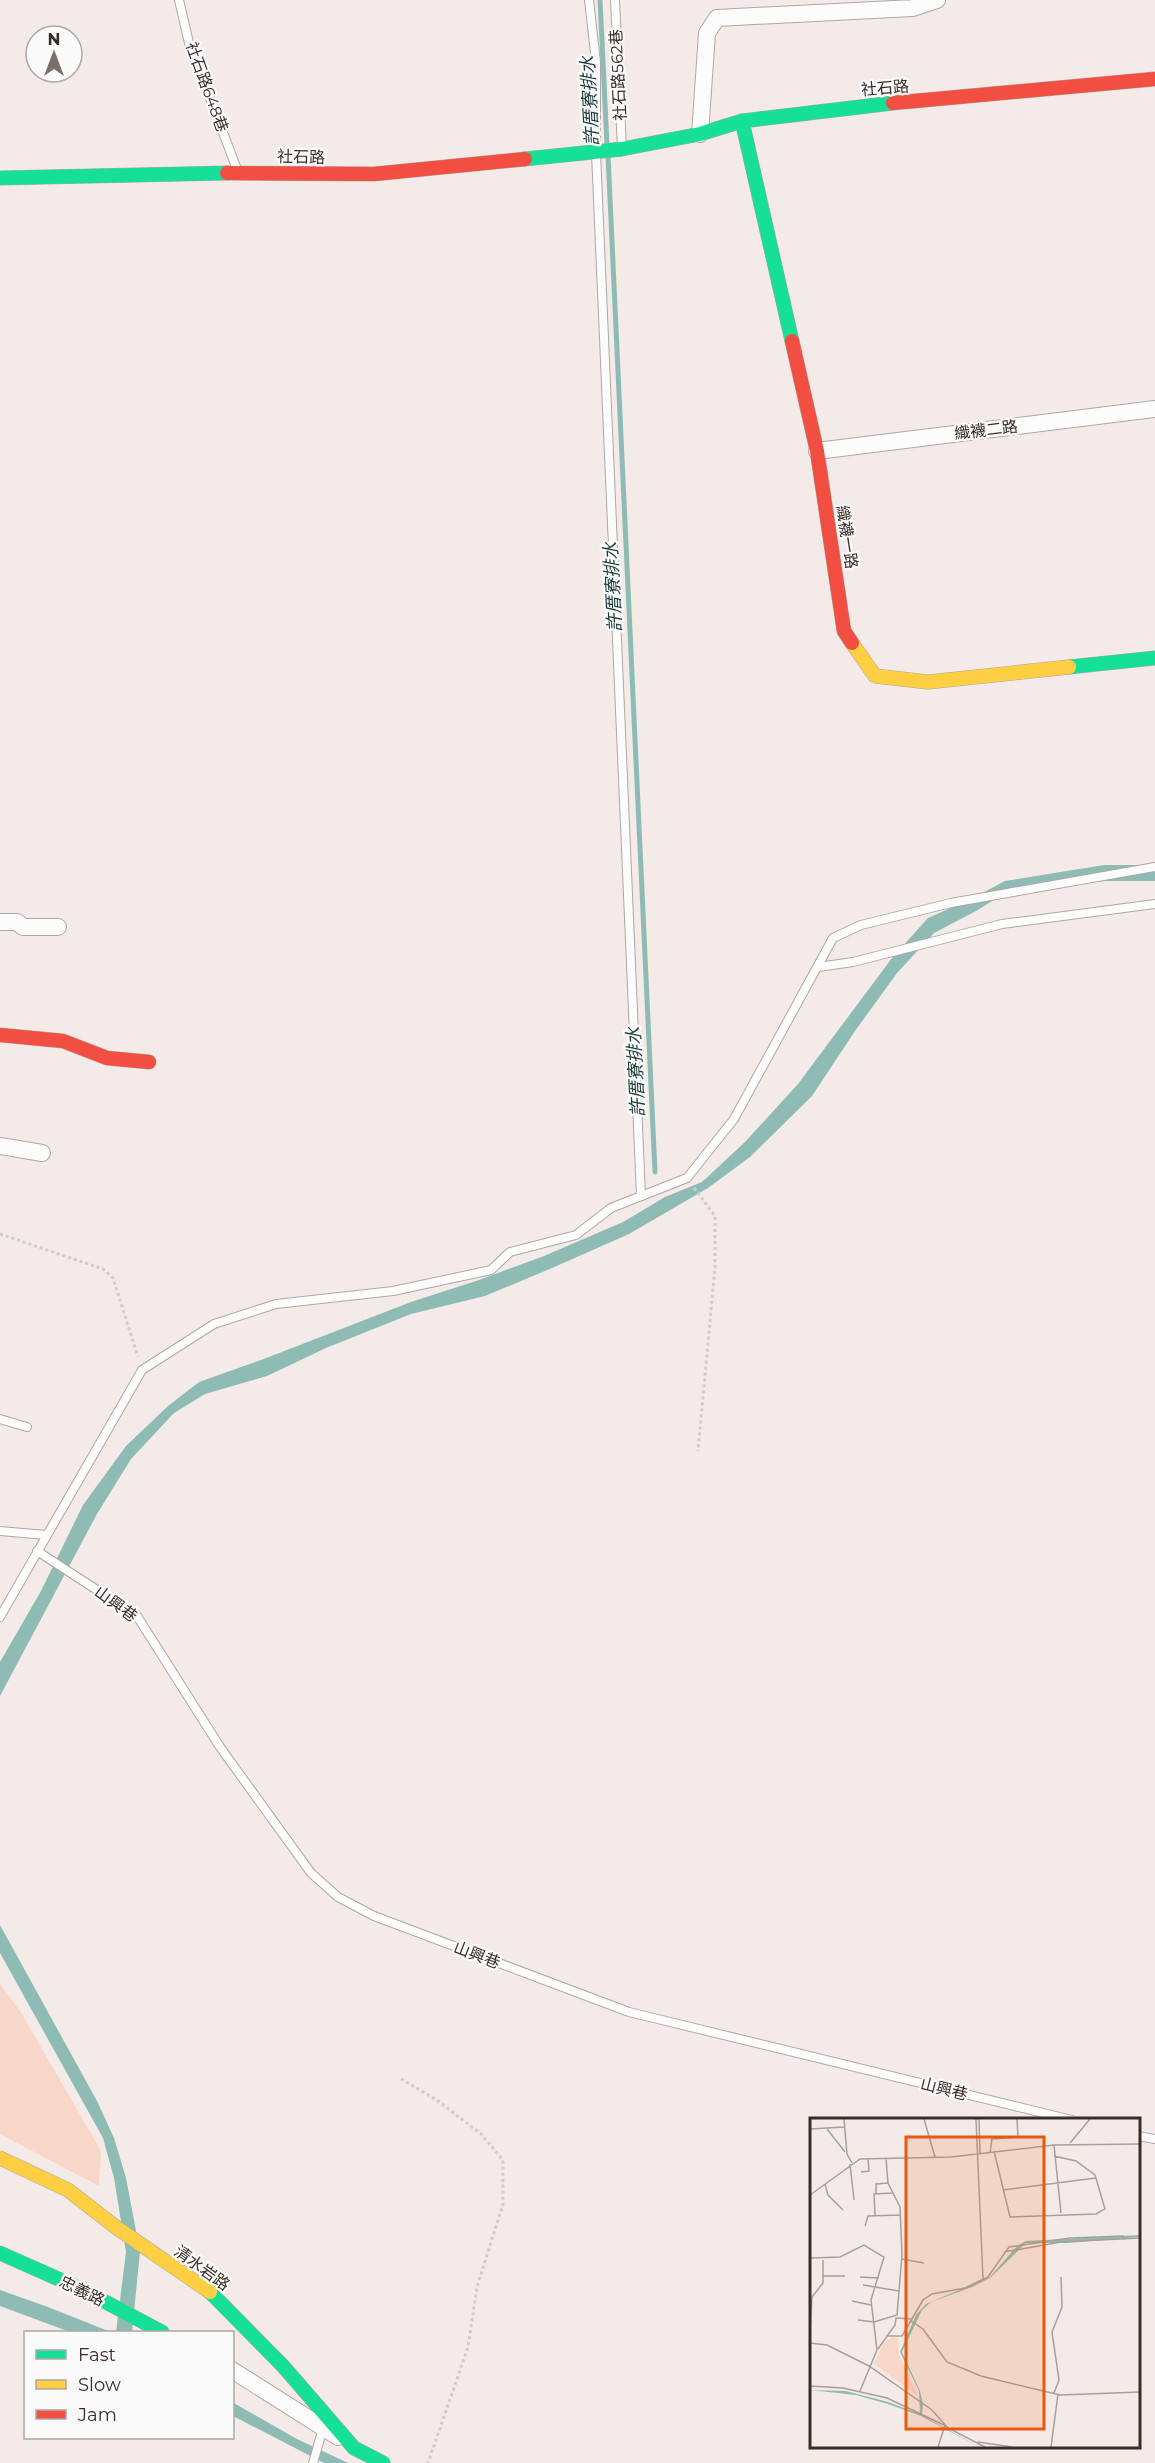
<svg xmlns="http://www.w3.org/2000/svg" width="1155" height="2463" font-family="Montserrat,'Noto Sans TC',sans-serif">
<rect width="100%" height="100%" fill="#f4ebe8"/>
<path fill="#f8d6c8" d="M 0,1984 L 20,2011 L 101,2151 L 99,2186 L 0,2134 Z"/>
<g fill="#8ebcb4">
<path d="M 1104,865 L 1155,865 L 1155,881 L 1104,881 L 1005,893 L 976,911 L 934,933 L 897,973 L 855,1031 L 812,1096 L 750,1157 L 708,1188 L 629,1234 L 552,1268 L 485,1296 L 411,1314 L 326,1348 L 267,1376 L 205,1394 L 174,1413 L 131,1459 L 97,1514 L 0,1696 L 0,1662 L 41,1591 L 83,1505 L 126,1446 L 168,1406 L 199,1382 L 261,1360 L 411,1302 L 479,1280 L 544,1256 L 623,1222 L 665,1197 L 702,1182 L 745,1142 L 798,1084 L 892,958 L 928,918 L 971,899 L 1005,881 Z"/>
<path d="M 0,1925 L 97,2101 L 114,2138 L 126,2178 L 140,2252 L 132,2332 L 116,2332 L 126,2252 L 114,2178 L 103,2138 L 0,1953 Z"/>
<path d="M 0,2290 L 48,2307 L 111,2332 L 70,2332 L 0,2306 Z"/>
<path d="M 232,2402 L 297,2439 L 348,2463 L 324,2463 L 233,2416 Z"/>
</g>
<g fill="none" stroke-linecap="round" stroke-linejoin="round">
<g stroke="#8ebcb4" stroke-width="5">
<path d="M 600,0 L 607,145"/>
<path d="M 608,155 L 655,1172"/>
</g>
<defs>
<g id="lane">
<path d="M 179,0 L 189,43 L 238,172"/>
<path d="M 589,0 L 596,62 L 596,153 L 641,1196"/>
<path d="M 615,0 L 622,149"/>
<path d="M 818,967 L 853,962 L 1002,924 L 1155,904"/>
<path d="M 0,1419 L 27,1427"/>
<path d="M 0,1531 L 46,1535"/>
<path d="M 37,1551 L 137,1616 L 220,1747 L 311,1873 L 338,1897 L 374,1916 L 629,2012 L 1072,2120"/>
<path d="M 0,1617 L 142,1370 L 214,1324 L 276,1304 L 393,1291 L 491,1270 L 510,1252 L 576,1235 L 611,1208 L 687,1178 L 734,1119 L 833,938 L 861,925 L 951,903 L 1155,867"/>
<path d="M 1138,2136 L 1155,2139"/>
<path d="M 313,2463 L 323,2428"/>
</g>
<g id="street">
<path d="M 700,134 L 707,33 L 717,18 L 913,8 L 937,0"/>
<path d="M 817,451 L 1155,409"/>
<path d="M 0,922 L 17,922 L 23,927 L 58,927"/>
<path d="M 0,1146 L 42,1153"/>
<path d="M 232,2370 L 338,2437"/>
</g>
<g id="fast">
<path d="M 742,121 L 792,341"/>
<path d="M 525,159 L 622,149 L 700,134 L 742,121 L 893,103"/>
<path d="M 0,178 L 227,173"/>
<path d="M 1069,667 L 1155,658"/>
<path d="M 0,2253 L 81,2289 L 162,2332"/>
<path d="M 210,2292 L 283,2366 L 354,2448 L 383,2463"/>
</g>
<g id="slow">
<path d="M 852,643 L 875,676 L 928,682 L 1069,667"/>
<path d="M 0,2158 L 68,2190 L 117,2228 L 210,2292"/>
</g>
<g id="jam">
<path d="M 893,103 L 1155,79"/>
<path d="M 227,173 L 374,174 L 525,159"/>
<path d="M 792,341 L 817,451 L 844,631 L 852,643"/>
<path d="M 0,1035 L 63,1041 L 107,1058 L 149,1062"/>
</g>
</defs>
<use href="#lane" stroke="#b1a6a3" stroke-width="10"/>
<use href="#street" stroke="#b1a6a3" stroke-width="18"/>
<use href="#fast" stroke="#b1a6a3" stroke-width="15"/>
<use href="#slow" stroke="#b1a6a3" stroke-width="15"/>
<use href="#jam" stroke="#b1a6a3" stroke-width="15"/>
<g stroke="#d0ccca" stroke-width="3" stroke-dasharray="3 3" stroke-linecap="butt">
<path d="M 694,1188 L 715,1216 L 715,1267 L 698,1451"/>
<path d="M 0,1234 L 103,1269 L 113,1278 L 138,1357"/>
<path d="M 401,2079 L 437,2100 L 481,2134 L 503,2160 L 503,2204 L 477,2287 L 468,2347 L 428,2463"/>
</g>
<use href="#lane" stroke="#fdfcfc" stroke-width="8"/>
<use href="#street" stroke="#fdfcfc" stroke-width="16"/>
<use href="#fast" stroke="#16e098" stroke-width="14"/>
<use href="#slow" stroke="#ffcf43" stroke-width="14"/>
<use href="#jam" stroke="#f24e42" stroke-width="14"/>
</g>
<g text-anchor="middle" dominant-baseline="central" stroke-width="4.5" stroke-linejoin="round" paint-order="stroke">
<g font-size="16" fill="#3b2c26" stroke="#fafafa">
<text transform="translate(618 75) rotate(-93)">社石路562巷</text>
<text transform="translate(207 87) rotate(70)">社石路648巷</text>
<text transform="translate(885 88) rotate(-5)">社石路</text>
<text transform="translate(301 157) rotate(1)">社石路</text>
<text transform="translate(986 430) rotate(-7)">織襪二路</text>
<text transform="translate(847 537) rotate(81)">織襪一路</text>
<text transform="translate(116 1604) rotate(36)">山興巷</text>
<text transform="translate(477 1955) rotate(21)">山興巷</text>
<text transform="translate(944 2089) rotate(14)">山興巷</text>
<text transform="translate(202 2268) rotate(36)">清水岩路</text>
<text transform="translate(82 2291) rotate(26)">忠義路</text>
</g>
<g font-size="18" font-style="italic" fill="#1b3d38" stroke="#fafafa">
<text transform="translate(590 101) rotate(-93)">許厝寮排水</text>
<text transform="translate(613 587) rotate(-93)">許厝寮排水</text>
<text transform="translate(636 1072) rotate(-93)">許厝寮排水</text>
</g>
</g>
<g transform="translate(810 2118)">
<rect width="330" height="330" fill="#f4ebe8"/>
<path d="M 82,219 L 88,220 L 89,237 L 108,278 L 64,246 L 73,226 Z" fill="#f8d6c8"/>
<path d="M 330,117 L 330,119 L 257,125 L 216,125 L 180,160 L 162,169 L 121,184 L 112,192 L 92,234 L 110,273 L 113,286 L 112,297 L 169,329 L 111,298 L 78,286 L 46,277 L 0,272 L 36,273 L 78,284 L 110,296 L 109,273 L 90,234 L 106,197 L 116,186 L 180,159 L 207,128 L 216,123 Z" fill="#8ebcb4"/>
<path fill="none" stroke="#aa9f9a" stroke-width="1.5" d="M 34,1 L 37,36 L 42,45M 114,1 L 125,39M 166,1 L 173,161M 169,1 L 170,36M 0,11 L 34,9M 17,11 L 35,34M 260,25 L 280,1M 244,27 L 251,95M 184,33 L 200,99 L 286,96 L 295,91 L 285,57 L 266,43 L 244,38M 180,35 L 182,21 L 208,19 L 207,1M 40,46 L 44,82M 51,54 L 59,53 L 58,41M 15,66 L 18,77 L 33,92M 193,72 L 286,60M 66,76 L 66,66 L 78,65M 0,77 L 50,41 L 141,39 L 244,27 L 330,26M 65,97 L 64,76 L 82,75M 55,108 L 58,98 L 90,97M 194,134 L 251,124 L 330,120M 0,140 L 30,139 L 54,127 L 74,139 L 61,182 L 67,232 L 50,273M 92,141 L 114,145M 13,158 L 35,158M 50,159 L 69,160M 53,167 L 89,173M 42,183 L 61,187M 48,202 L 64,204 L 87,197 L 92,137 L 90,89 L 78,65 L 76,40M 101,203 L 113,211 L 137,244 L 171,258 L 250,277 L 330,274M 0,213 L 2,179 L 13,165 L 13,142M 76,218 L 92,218 L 113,182 L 122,176 L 155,170 L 178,159 L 199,129 L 260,120 L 313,118 L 314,122M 0,225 L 17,227 L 59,248 L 122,292 L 138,310 L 175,329M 68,231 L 85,207 L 86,200 L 102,201M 0,268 L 33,270 L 77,280 L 134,307M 244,275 L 249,262 L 242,214 L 252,189 L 251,159M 168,324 L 202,329M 128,329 L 135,307M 241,329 L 248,276"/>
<path fill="#e8590c" fill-opacity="0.15" stroke="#e8590c" stroke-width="3" d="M 96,19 L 234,19 L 234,311 L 96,311 Z"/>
<rect width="330" height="330" fill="none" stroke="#3b2c26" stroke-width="3"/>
</g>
<rect x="24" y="2331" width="210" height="108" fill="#fafafa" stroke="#aea8a5" stroke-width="1.5"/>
<rect x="36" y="2350" width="30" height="9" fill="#16e098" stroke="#aea8a5" stroke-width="1.5"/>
<text x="78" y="2361" font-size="18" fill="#3b2c26">Fast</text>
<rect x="36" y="2380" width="30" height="9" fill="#ffcf43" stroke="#aea8a5" stroke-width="1.5"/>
<text x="78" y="2391" font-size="18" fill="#3b2c26">Slow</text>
<rect x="36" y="2410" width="30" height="9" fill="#f24e42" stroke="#aea8a5" stroke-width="1.5"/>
<text x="78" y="2421" font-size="18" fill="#3b2c26">Jam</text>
<g transform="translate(54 54)"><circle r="28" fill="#fafafa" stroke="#aea8a5" stroke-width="1.5"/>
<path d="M0-4.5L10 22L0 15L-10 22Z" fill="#7c6f6a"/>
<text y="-9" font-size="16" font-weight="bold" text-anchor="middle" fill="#3b2c26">N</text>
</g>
</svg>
